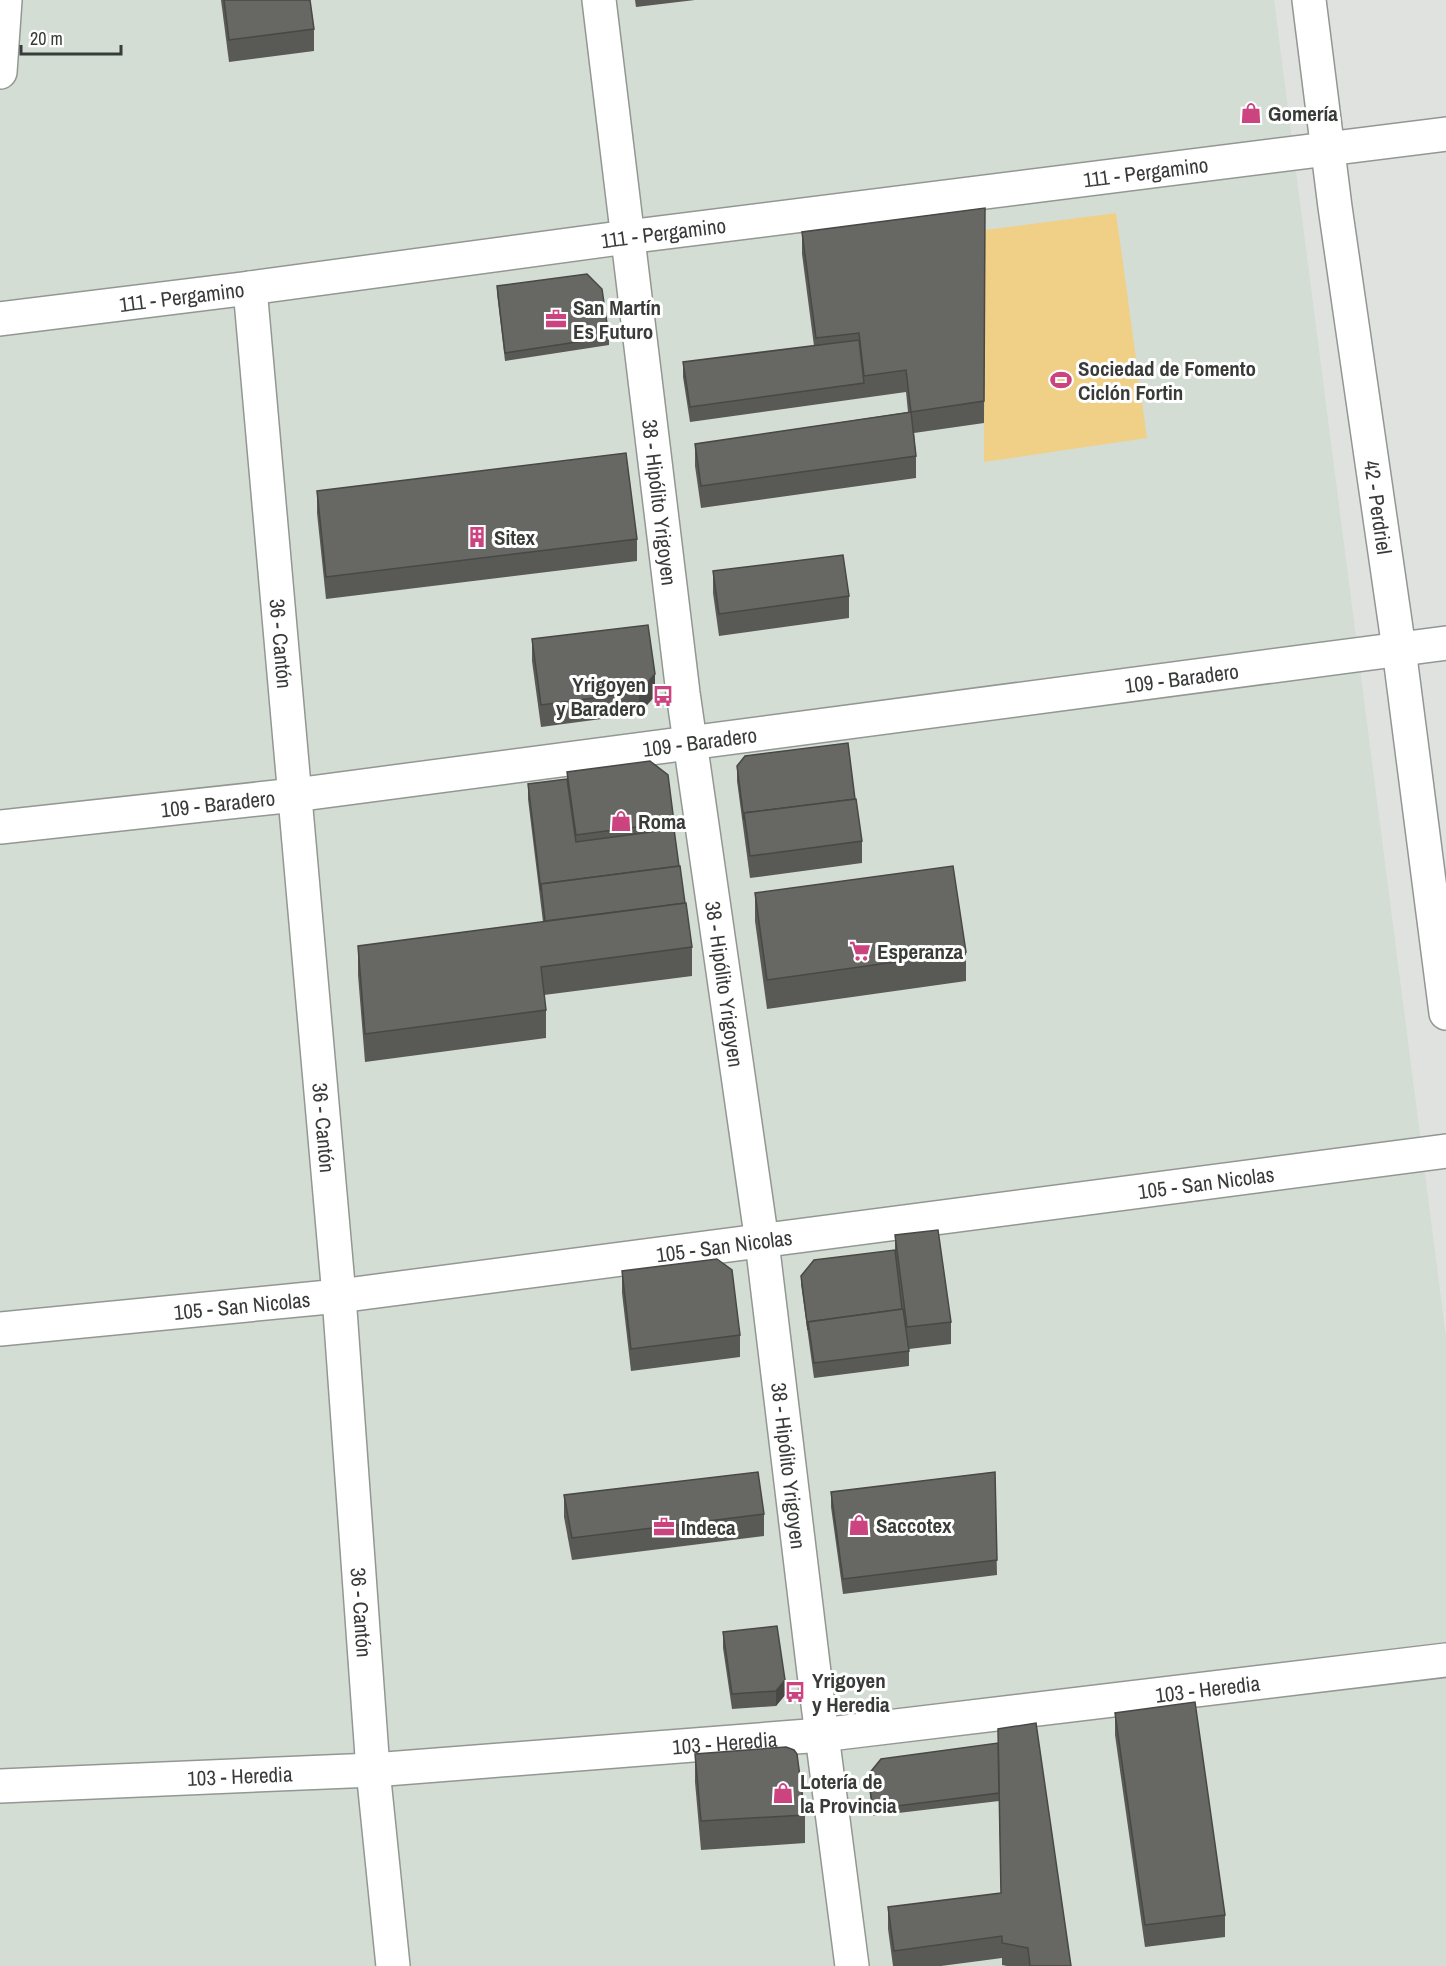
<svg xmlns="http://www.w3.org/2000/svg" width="1446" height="1966" font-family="'Archivo Narrow',sans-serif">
<rect width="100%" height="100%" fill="#dfe2df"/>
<path fill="#d3ddd3" d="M 0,0 L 1274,0 L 1446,1337 L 1446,1966 L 0,1966 Z"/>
<path fill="#f0d087" d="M 1116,213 L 1147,438 L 984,462 L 985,230 Z"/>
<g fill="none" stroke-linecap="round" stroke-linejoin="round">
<defs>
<g id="street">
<path d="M 0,72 L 5,0"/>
<path id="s1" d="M 250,288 L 339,1296 L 373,1770 L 393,1966"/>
<path id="s2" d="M 0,319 L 250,288 L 627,237 L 1446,134"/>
<path id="s3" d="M 0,827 L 295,795 L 1446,643"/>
<path id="s4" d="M 0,1329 L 339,1296 L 1446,1151"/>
<path id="s5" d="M 0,1786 L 373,1770 L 821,1735 L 1446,1660"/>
</g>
<g id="secondary">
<path id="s6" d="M 599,0 L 683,693 L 762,1242 L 816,1689 L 852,1966"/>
<path id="s7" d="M 1309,0 L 1335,207 L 1399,649 L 1446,1013"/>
</g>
</defs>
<use href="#street" stroke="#939793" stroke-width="36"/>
<use href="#secondary" stroke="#939793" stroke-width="36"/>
<use href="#street" stroke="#fff" stroke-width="33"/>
<use href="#secondary" stroke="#fff" stroke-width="33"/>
</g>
<g fill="#595956">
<path d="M 221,0 L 310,0 L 314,29 L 314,51 L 229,62 Z"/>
<path d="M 635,0 L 695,0 L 636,7 Z"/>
<path d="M 985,208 L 984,423 L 914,433 L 916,456 L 916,478 L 701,508 L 695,466 L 695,444 L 908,412 L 906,392 L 690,422 L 683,377 L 683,362 L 814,346 L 802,254 L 802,232 Z"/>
<path d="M 497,286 L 609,337 L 609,345 L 505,361 L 497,293 Z"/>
<path d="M 317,491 L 637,539 L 637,561 L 326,599 L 317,513 Z"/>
<path d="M 713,571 L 849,596 L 849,618 L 719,636 L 713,593 Z"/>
<path d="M 532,639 L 655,696 L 639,714 L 541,727 L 532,661 Z"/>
<path d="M 737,766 L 855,799 L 862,841 L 862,863 L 750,878 L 737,781 Z"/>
<path d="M 567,772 L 674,822 L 674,829 L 679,866 L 692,947 L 692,976 L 544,995 L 546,1010 L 546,1038 L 365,1062 L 358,975 L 358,946 L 543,922 L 528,799 L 528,784 L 567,779 Z"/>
<path d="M 755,893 L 966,952 L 966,981 L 767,1009 L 755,921 Z"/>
<path d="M 895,1235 L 951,1322 L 951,1344 L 909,1349 L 909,1366 L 814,1378 L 801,1284 L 801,1276 L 895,1250 Z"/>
<path d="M 622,1271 L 740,1335 L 740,1357 L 631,1371 L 622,1293 Z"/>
<path d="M 995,1472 L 997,1575 L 843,1594 L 831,1507 L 831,1492 Z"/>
<path d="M 564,1495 L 764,1514 L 764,1536 L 572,1560 L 564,1517 Z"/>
<path d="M 723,1632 L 785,1695 L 776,1706 L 732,1709 L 723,1648 Z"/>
<path d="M 1115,1713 L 1225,1915 L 1225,1937 L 1145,1947 L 1115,1735 Z"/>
<path d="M 998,1743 L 1071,1966 L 1007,1966 L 1002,1965 L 1002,1958 L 941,1966 L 893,1966 L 888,1929 L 888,1907 L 1001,1893 L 999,1801 L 873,1816 L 868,1782 L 868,1775 Z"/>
<path d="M 695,1754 L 805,1815 L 805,1843 L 701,1850 L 695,1782 Z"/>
</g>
<g fill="#484846">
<path d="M 655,674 L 655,696 L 639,714 L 639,692 Z"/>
<path d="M 785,1680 L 785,1695 L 776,1706 L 776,1691 Z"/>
</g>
<g fill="#676764" stroke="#484846" stroke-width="1.5">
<path d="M 224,0 L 310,0 L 314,29 L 229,40 Z"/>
<path d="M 985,208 L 984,401 L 911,412 L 906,370 L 864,376 L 859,333 L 816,338 L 802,232 Z"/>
<path d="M 587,274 L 602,289 L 609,337 L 505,353 L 497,286 Z"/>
<path d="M 859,340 L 864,383 L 690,407 L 683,362 Z"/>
<path d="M 911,412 L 916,456 L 701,486 L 695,444 Z"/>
<path d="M 626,453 L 637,539 L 326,577 L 317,491 Z"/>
<path d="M 843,555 L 849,596 L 719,614 L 713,571 Z"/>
<path d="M 648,625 L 655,674 L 639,692 L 541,705 L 532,639 Z"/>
<path d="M 848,743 L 855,799 L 744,813 L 744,820 L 737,766 L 745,756 Z"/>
<path d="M 650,761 L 668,775 L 674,822 L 576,835 L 567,772 Z"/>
<path d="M 567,779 L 576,842 L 674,829 L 679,866 L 541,884 L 541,891 L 528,784 Z"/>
<path d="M 856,799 L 862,841 L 750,856 L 744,813 Z"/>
<path d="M 680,866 L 685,903 L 545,921 L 541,884 Z"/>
<path d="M 953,866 L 966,952 L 767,980 L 755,893 Z"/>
<path d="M 686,903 L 692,947 L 541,967 L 546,1010 L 365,1034 L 358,946 Z"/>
<path d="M 938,1230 L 951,1322 L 907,1327 L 895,1235 Z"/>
<path d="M 895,1250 L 902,1309 L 808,1322 L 808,1330 L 801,1276 L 814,1260 Z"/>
<path d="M 717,1259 L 732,1270 L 740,1335 L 631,1349 L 622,1271 Z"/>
<path d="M 903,1309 L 909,1351 L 814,1363 L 808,1322 Z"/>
<path d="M 758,1472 L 764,1514 L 572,1538 L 564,1495 Z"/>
<path d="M 995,1472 L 997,1560 L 843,1579 L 831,1492 Z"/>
<path d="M 777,1626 L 785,1680 L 776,1691 L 732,1694 L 723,1632 Z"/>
<path d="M 1195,1702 L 1225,1915 L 1145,1925 L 1115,1713 Z"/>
<path d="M 1036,1723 L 1071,1966 L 1030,1966 L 1028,1948 L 1002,1943 L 1002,1936 L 894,1951 L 888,1907 L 1001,1893 L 998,1729 Z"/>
<path d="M 998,1743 L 999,1793 L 873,1809 L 868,1775 L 881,1759 Z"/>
<path d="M 786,1747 L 794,1750 L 797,1754 L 805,1815 L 701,1821 L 695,1754 Z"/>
</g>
<defs>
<symbol id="shop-bare" viewBox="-9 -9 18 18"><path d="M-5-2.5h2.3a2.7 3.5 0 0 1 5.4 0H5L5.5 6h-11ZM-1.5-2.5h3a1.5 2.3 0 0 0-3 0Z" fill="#cb437f" stroke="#fff" stroke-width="2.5" paint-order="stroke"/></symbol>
<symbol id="office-bare" viewBox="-9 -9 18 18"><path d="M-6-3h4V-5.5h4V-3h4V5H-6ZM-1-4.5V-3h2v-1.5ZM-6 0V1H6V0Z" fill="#cb437f" stroke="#fff" stroke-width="2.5" paint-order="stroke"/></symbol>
<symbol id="stadium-bare" viewBox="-9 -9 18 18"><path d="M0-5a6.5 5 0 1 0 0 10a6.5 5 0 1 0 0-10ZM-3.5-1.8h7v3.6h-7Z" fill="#cb437f" stroke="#fff" stroke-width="2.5" paint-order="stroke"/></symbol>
<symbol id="building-bare" viewBox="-9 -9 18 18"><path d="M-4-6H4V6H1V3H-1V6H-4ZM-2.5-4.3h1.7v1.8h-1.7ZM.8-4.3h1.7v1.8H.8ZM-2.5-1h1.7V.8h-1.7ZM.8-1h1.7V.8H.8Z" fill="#cb437f" stroke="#fff" stroke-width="2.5" paint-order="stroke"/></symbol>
<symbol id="bus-bare" viewBox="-9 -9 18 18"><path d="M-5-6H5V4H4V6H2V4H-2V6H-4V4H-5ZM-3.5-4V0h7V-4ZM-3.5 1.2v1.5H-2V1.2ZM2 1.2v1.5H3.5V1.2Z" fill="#cb437f" stroke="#fff" stroke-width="2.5" paint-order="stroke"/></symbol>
<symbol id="supermarket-bare" viewBox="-9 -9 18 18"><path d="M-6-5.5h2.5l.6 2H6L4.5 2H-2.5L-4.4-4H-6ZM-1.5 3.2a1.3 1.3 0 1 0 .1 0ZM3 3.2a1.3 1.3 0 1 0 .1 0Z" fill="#cb437f" stroke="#fff" stroke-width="2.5" paint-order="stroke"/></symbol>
</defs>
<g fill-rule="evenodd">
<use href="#shop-bare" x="1236" y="98" width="30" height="30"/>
<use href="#office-bare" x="541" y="304" width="30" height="30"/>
<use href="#stadium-bare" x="1046" y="365" width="30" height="30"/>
<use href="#building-bare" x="462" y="522" width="30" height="30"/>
<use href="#bus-bare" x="648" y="681" width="30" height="30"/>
<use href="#shop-bare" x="606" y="806" width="30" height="30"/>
<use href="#supermarket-bare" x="845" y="936" width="30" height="30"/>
<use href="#shop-bare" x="844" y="1510" width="30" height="30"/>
<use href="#office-bare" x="649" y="1512" width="30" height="30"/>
<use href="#bus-bare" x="780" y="1677" width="30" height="30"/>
<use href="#shop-bare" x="768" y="1778" width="30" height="30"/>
</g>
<g text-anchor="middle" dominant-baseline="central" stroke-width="6" stroke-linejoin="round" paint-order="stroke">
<g font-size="21" font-weight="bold" fill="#393b39" stroke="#fff" text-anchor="start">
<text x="1268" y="113">Gomería</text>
<text x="573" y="307">San Martín<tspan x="573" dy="24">Es Futuro</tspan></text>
<text x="1078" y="368">Sociedad de Fomento<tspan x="1078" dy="24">Ciclón Fortin</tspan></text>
<text x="494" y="537">Sitex</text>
<text x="646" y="684" text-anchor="end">Yrigoyen<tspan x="646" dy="24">y Baradero</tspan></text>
<text x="638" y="821">Roma</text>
<text x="877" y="951">Esperanza</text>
<text x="876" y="1525">Saccotex</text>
<text x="681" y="1527">Indeca</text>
<text x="812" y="1680">Yrigoyen<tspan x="812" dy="24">y Heredia</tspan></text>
<text x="800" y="1781">Lotería de<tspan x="800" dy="24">la Provincia</tspan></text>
</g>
<g font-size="21" fill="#393b39" stroke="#fff">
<text stroke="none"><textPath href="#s2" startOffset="1155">111 - Pergamino</textPath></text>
<text stroke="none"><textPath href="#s2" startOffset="669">111 - Pergamino</textPath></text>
<text stroke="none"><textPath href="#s2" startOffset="183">111 - Pergamino</textPath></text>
<text stroke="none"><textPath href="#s6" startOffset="506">38 - Hipólito Yrigoyen</textPath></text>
<text stroke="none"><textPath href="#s7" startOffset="512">42 - Perdriel</textPath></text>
<text stroke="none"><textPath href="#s1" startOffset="357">36 - Cantón</textPath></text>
<text stroke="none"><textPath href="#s3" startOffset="1191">109 - Baradero</textPath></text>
<text stroke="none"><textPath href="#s3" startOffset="705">109 - Baradero</textPath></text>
<text stroke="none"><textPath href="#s3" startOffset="219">109 - Baradero</textPath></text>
<text stroke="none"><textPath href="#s6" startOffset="992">38 - Hipólito Yrigoyen</textPath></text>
<text stroke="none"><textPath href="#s1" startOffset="843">36 - Cantón</textPath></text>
<text stroke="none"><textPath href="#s4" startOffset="1215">105 - San Nicolas</textPath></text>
<text stroke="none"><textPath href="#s4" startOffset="729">105 - San Nicolas</textPath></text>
<text stroke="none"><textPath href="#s4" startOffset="243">105 - San Nicolas</textPath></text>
<text stroke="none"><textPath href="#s6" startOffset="1478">38 - Hipólito Yrigoyen</textPath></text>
<text stroke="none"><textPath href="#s1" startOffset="1329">36 - Cantón</textPath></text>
<text stroke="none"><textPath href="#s5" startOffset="1212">103 - Heredia</textPath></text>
<text stroke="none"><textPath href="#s5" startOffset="726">103 - Heredia</textPath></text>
<text stroke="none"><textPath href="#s5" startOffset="240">103 - Heredia</textPath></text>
</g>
</g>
<path d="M21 45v9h100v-9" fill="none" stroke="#393b39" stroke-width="3"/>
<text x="30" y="45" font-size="18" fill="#393b39" stroke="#ffffff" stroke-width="4.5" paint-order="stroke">20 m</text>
</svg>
